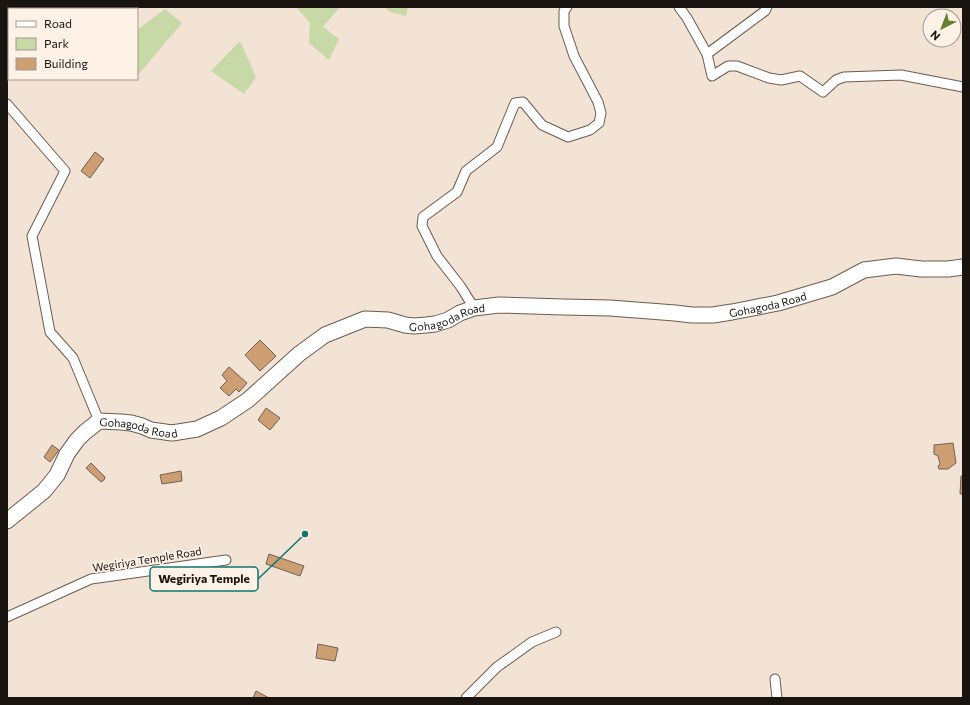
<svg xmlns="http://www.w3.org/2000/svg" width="970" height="705" font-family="Commissioner,sans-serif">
<rect width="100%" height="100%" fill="#f3e3d5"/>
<g fill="#c7d9a7">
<path d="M 296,7 L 340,7 L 323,27 L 339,39 L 329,60 L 309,43 L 310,23 Z"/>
<path d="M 383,7 L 408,7 L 406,16 L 391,12 Z"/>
<path d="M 165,9 L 182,23 L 137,76 L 137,30 Z"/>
<path d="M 240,41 L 256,77 L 244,94 L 211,71 Z"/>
</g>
<g fill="#ce9e73" stroke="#6f6155">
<path d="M 95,152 L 104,159 L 90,178 L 81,171 Z"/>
<path d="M 260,340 L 276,356 L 260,371 L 245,355 Z"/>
<path d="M 229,367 L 247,383 L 239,392 L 236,389 L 229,396 L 220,388 L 227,381 L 222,375 Z"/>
<path d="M 266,408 L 280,418 L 270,430 L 258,420 Z"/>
<path d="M 953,443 L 956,463 L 948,469 L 939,469 L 938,466 L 940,464 L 938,456 L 934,454 L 934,445 Z"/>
<path d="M 52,445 L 59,450 L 50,462 L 44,457 Z"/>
<path d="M 91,463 L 105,477 L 104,480 L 101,482 L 86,468 Z"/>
<path d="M 181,471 L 182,481 L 162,484 L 160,475 Z"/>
<path d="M 961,476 L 963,476 L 963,494 L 960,494 Z"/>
<path d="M 269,554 L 304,566 L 300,576 L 266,564 Z"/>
<path d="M 318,644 L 338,648 L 335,661 L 316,658 Z"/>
<path d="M 256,691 L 269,698 L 253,698 Z"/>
</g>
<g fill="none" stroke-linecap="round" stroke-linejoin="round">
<defs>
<g id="minor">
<path d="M 679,7 L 687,18 L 707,54 L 712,76 L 728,66 L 737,66 L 769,78 L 781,80 L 800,76 L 823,92 L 836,80 L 844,77 L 901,75 L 963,87"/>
<path d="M 25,9 L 25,7"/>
<path d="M 7,51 L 9,49"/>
<path d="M 707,54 L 765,11 L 767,7"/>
<path d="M 7,104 L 65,171 L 32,236 L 50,332 L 73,358 L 99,421"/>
<path d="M 474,308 L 461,287 L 437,256 L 422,226 L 423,217 L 457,192 L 466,171 L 497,147 L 515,103 L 523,102 L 542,125 L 568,137 L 590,130 L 599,123 L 601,113 L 598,102 L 574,56 L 564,26 L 564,11 L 567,7"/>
<path d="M 7,617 L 91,579 L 226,560"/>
<path d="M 775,679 L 777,698"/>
<path d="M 466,698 L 497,667 L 532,642 L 556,632"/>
</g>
<g id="primary">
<path id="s1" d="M 7,521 L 44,491 L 57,475 L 67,454 L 77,440 L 85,432 L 99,421 L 121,422 L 131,423 L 142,426 L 151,430 L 172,433 L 197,429 L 221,418 L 248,400 L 299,354 L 325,335 L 365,319 L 388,320 L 405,325 L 414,326 L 426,325 L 435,324 L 448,320 L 460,313 L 474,308 L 499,305 L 563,307 L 610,308 L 675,313 L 692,315 L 713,315 L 732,312 L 778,303 L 832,287 L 864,270 L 896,266 L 921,269 L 948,269 L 963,267"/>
</g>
</defs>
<use href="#minor" stroke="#6a5c50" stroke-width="11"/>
<use href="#primary" stroke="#6a5c50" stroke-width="17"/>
<use href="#minor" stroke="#fff" stroke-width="9"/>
<use href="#primary" stroke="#fff" stroke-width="15"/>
</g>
<g text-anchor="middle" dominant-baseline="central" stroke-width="3.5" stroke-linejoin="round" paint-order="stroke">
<g font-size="11" fill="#19140f" stroke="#fef1e5">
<text stroke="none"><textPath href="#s1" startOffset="849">Gohagoda Road</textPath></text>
<text stroke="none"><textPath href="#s1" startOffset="525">Gohagoda Road</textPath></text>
<text stroke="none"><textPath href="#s1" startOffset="178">Gohagoda Road</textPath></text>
<text transform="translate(147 559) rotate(-9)">Wegiriya Temple Road</text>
</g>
</g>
<path fill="none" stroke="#0f766e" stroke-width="1.5" d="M305 534L258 579"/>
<circle fill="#0f766e" stroke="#fef1e5" stroke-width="1.5" cx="305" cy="534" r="4"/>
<rect fill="#fef1e5" stroke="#0f766e" stroke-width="1.5" x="150" y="567" width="108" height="24" rx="4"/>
<g font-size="12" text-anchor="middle" font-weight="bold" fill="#19140f">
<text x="204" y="583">Wegiriya Temple</text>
</g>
<rect width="970" height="705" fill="none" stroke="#19140f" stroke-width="16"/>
<rect x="8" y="8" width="130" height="72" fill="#fef1e5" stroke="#a2998f"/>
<rect x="16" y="21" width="20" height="6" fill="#ffffff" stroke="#a2998f"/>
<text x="44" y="28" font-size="12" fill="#19140f">Road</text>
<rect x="16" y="38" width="20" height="12" fill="#c7d9a7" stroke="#a2998f"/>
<text x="44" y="48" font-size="12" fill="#19140f">Park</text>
<rect x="16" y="58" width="20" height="12" fill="#ce9e73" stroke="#a2998f"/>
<text x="44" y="68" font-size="12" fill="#19140f">Building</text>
<g transform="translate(942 28) rotate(222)"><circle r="19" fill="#fef1e5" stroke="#a2998f"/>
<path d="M0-3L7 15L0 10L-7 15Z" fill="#657f33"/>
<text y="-6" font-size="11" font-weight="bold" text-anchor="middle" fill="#19140f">N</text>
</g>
</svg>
